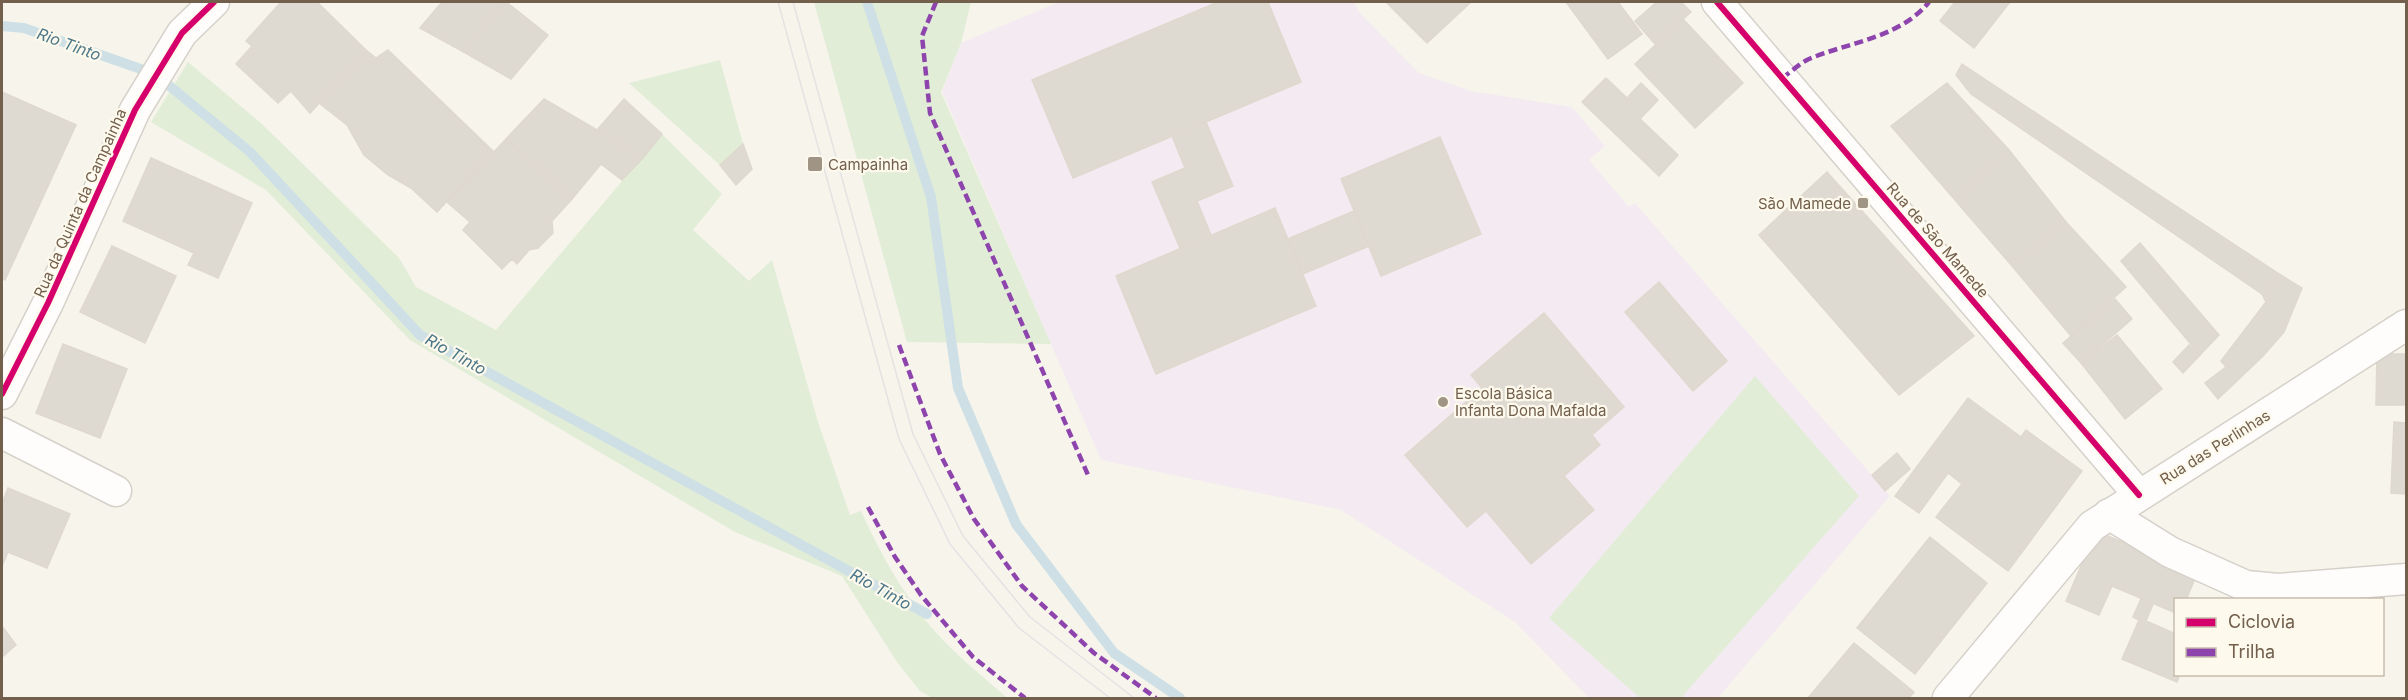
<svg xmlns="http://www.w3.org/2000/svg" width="2408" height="700" font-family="Inter,sans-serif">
<rect width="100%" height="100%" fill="#f6f4eb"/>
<path fill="#f4ebf2" d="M 1059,2 L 1354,2 L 1358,11 L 1419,73 L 1471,91 L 1572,107 L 1605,146 L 1589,160 L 1629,207 L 1635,203 L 1890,496 L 1718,698 L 1589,698 L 1515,622 L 1341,510 L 1101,460 L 942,91 L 961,43 Z"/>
<g fill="#e1edd7">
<path d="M 814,2 L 971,2 L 961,43 L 941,92 L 1051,344 L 907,342 Z"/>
<path d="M 720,60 L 743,144 L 720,165 L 629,83 Z"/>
<path d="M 188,62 L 262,124 L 399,258 L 416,287 L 496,330 L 662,134 L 722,194 L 693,230 L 749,281 L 772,260 L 818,422 L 850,515 L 861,511 C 882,557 907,602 942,639 C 962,660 986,679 1007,698 L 932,698 L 920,691 L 897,662 L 842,576 L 735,532 L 410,340 L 266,190 L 151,122 Z"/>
<path d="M 1755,376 L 1859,496 L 1681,698 L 1640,698 L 1549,618 Z"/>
</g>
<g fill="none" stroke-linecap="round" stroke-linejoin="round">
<g stroke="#cee0e5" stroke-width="10">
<path d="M 867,2 L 931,197 L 958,388 L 1016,524 L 1114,653 L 1180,698"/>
<path d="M 2,26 L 24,28 L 155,74 L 250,152 L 420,335 L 927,614"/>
</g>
</g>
<g fill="#dfdad1" stroke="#ded8ce" stroke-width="1.5">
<path d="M 281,2 L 317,2 L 367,51 L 310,113 L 291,91 L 278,103 L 236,64 L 252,46 L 246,41 Z"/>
<path d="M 442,2 L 506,2 L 462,51 L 420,28 Z"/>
<path d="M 506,2 L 548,35 L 511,79 L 462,51 Z"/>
<path d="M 1218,2 L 1268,2 L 1301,82 L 1073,178 L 1032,80 Z"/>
<path d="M 1386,2 L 1471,2 L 1427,43 Z"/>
<path d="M 1566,2 L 1618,2 L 1642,34 L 1608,59 Z"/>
<path d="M 1657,2 L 1681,2 L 1691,12 L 1655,44 L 1635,21 Z"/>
<path d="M 1955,2 L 2010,2 L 1974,48 L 1940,21 Z"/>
<path d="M 1683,19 L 1743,83 L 1695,128 L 1635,64 Z"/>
<path d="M 388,50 L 493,151 L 437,212 L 411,188 L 388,175 L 364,155 L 347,125 L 319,103 L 367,51 L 376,58 Z"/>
<path d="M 1962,64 L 2126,173 L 2279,274 L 2262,294 L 1971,94 L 1956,75 Z"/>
<path d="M 1606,78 L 1627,98 L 1641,83 L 1658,100 L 1640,119 L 1678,155 L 1659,176 L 1582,102 Z"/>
<path d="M 1947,83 L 2009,150 L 1955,200 L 1891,126 Z"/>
<path d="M 2,92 L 76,125 L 5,280 L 2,278 Z"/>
<path d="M 544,99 L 597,130 L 643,158 L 622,180 L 601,164 L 572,199 L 506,139 Z"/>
<path d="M 624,99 L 662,134 L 643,158 L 597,130 Z"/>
<path d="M 1206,122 L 1233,186 L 1197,201 L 1211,235 L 1180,248 L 1152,182 L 1185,168 L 1172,136 Z"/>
<path d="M 1440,137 L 1481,234 L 1381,276 L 1341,179 Z"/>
<path d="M 506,139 L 572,199 L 552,221 L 553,233 L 538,248 L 529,250 L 517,264 L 512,259 L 502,269 L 463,230 L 470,222 L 447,202 Z"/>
<path d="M 743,144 L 752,169 L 736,185 L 720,165 Z"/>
<path d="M 2009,150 L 2066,222 L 2012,266 L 1955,200 Z"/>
<path d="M 151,158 L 252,203 L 218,278 L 188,265 L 194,253 L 123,221 Z"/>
<path d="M 1827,172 L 1974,336 L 1899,395 L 1759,235 Z"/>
<path d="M 1275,208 L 1316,306 L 1156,374 L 1116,276 Z"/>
<path d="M 1354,211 L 1369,246 L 1303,274 L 1288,239 Z"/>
<path d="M 2066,222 L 2126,287 L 2071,336 L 2012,266 Z"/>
<path d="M 2140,243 L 2219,335 L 2200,355 L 2121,261 Z"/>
<path d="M 112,246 L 176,276 L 145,343 L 80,312 Z"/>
<path d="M 2279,274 L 2302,288 L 2284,332 L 2263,356 L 2218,399 L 2205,383 L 2226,367 L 2221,361 L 2266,302 L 2262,294 Z"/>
<path d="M 1659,282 L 1727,361 L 1693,391 L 1625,312 Z"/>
<path d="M 2115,299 L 2132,319 L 2081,363 L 2063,343 Z"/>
<path d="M 1544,313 L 1624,407 L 1592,435 L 1600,445 L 1564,476 L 1594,510 L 1531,564 L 1486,511 L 1467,527 L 1405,455 L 1482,388 L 1471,375 Z"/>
<path d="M 2117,335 L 2162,389 L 2125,419 L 2081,363 Z"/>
<path d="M 63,344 L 127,369 L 100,438 L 36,413 Z"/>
<path d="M 2189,345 L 2200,355 L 2183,373 L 2173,362 Z"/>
<path d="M 2377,354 L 2406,354 L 2406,405 L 2376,405 Z"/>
<path d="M 1968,398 L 2021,437 L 2026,430 L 2082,471 L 2008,571 L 1936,517 L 1962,484 L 1948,473 L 1919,513 L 1895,496 Z"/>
<path d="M 2394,422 L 2406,423 L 2406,494 L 2391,493 Z"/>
<path d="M 1897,453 L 1910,469 L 1885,491 L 1872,475 Z"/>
<path d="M 8,488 L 70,514 L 47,568 L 8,552 L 2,566 L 2,504 Z"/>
<path d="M 2096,531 L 2197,574 L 2186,600 L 2176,600 L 2176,613 L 2112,586 L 2099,615 L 2066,601 Z"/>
<path d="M 1930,537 L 1987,583 L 1915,674 L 1857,628 Z"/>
<path d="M 2141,599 L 2153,604 L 2146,621 L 2176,634 L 2176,674 L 2180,674 L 2177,682 L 2122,659 L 2139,620 L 2133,617 Z"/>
<path d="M 2,626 L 16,645 L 2,657 Z"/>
<path d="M 1854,643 L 1914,692 L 1909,698 L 1808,698 Z"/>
</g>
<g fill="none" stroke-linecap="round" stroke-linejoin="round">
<defs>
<g id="street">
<path d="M 1717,2 L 2139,495"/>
<path d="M 2,394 L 48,303 L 135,110 L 182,33 L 214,2"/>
<path d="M 2,433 L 116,491"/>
<path d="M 2109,514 L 2170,552 L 2246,586 L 2278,589 L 2406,579"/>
<path d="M 1948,698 L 2092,526 L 2406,325"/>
</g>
</defs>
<use href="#street" stroke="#d5d1ca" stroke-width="33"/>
<use href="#street" stroke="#fefdfc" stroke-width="30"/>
<g stroke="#e5e2e4" stroke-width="1.5">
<path d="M 778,2 L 899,439 L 950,544 L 1019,628 L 1110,698"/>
<path d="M 793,2 L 913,434 L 963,536 L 1030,617 L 1134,698"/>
</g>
<g stroke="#8e44ad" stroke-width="4.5" stroke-dasharray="9 4.5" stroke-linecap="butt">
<path d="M 936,2 L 922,36 L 930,113 L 1088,475"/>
<path d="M 1782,78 C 1791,72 1800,63 1809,59 C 1849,42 1900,38 1929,2"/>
<path d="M 899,345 L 940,454 L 974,519 L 1022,586 L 1094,653 L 1156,698"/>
<path d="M 868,507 L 895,557 L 921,595 L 973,657 L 1025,698"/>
</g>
<defs>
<g id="cycleway">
<path d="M 1717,2 L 2139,495"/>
<path d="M 2,394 L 48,303 L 135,110 L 182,33 L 214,2"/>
</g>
</defs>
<use href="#cycleway" stroke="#fef9ed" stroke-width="10"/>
<use href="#cycleway" stroke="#d6006c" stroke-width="6"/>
</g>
<g fill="#a09484" stroke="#fef9ed" stroke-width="2">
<rect x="807" y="156" width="16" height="16" rx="3"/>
<rect x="1857" y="197" width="12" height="12" rx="3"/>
<circle cx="1443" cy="402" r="6"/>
</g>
<g text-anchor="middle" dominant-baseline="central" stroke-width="4.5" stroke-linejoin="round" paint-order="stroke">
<g font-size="15" fill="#72604d" stroke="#fef9ed" text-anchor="start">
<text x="828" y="164">Campainha</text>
<text x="1851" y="203" text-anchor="end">São Mamede</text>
<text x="1455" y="393">Escola Básica<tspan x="1455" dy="17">Infanta Dona Mafalda</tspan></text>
</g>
<g font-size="15" fill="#72604d" stroke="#fef9ed">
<text transform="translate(80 203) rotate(-66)">Rua da Quinta da Campainha</text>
<text transform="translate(1938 240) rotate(49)">Rua de São Mamede</text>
<text transform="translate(2215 447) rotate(-32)">Rua das Perlinhas</text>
</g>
<g font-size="16" font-style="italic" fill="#4c788a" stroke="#fef9ed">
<text transform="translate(69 44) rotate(20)">Rio Tinto</text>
<text transform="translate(456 354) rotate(29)">Rio Tinto</text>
<text transform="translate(881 589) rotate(29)">Rio Tinto</text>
</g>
</g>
<rect width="2408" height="700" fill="none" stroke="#72604d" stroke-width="6"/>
<rect x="2174" y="598" width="210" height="78" fill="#fef9ed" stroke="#c6bcad" stroke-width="1.5"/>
<rect x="2186" y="618" width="30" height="9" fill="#d6006c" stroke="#c6bcad" stroke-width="1.5"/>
<text x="2228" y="628" font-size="18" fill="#72604d">Ciclovia</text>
<rect x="2186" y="648" width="30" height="9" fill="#8e44ad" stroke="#c6bcad" stroke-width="1.5"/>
<text x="2228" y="658" font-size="18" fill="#72604d">Trilha</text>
</svg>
